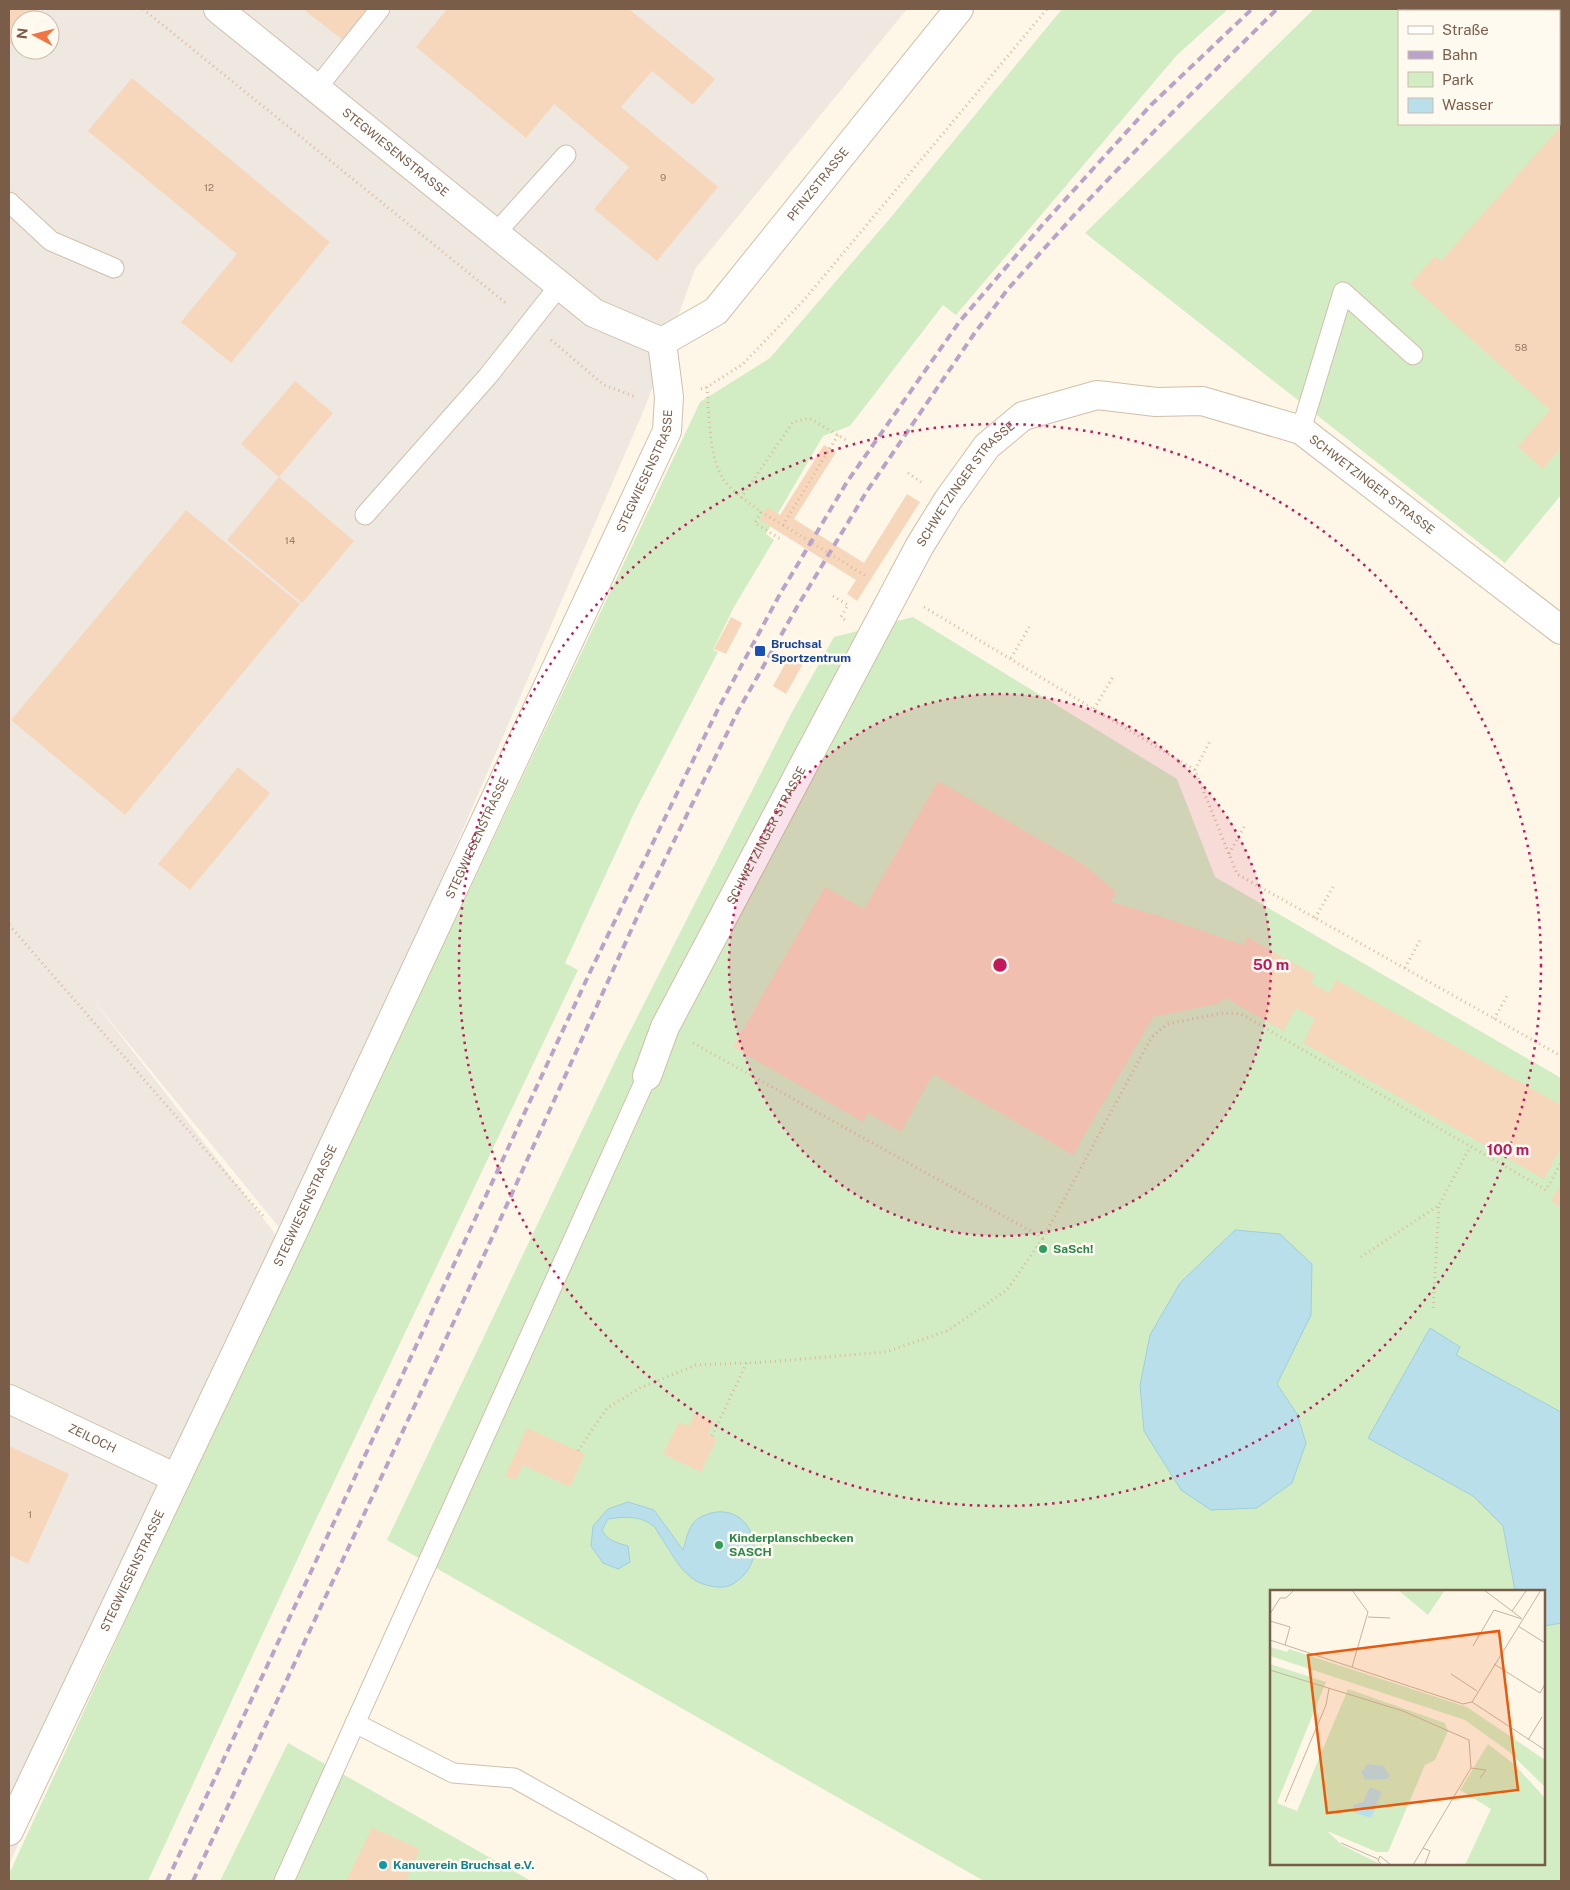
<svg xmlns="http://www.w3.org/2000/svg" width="1570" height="1890" font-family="'Public Sans',sans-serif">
<rect width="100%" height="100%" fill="#fef6e7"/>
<path fill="#eee8e1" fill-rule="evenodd" d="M 9,9 L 907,9 L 695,269 L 646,405 L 287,1237 L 89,995 L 283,1244 L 9,1865 ZM 20,20 L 50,20 L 50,50 L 20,50 Z"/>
<g fill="#d2edc3" fill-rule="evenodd">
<path d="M 1062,9 L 1228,9 L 1177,55 L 956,315 L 943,305 L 850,426 L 823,436 L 766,534 L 774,540 L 734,607 L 713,650 L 718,652 L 635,811 L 565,963 L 578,970 L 311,1530 L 148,1881 L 9,1881 L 9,1874 L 192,1476 L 700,402 L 770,358 L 892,216 Z"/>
<path d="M 1314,9 L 1561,9 L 1561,495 L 1505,563 L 1085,233 ZM 1399,11 L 1559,11 L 1559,124 L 1399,124 Z"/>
<path d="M 913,617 L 1177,779 L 1215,877 L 1561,1078 L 1561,1881 L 984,1881 L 387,1540 L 619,1053 L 791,714 L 834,637 ZM 1271,1591 L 1544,1591 L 1544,1864 L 1271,1864 Z"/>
<path d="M 288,1743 L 531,1881 L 220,1881 Z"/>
</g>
<g fill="#b9e0ea" stroke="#9ecfdc">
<path d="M 1235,1230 L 1280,1234 L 1312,1264 L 1311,1315 L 1277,1384 L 1297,1414 L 1306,1443 L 1292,1483 L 1257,1508 L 1211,1510 L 1181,1490 L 1144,1431 L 1140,1385 L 1150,1335 L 1180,1283 Z"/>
<path d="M 1430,1328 L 1460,1347 L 1456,1355 L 1561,1412 L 1561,1623 L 1544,1626 L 1544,1591 L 1515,1591 L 1503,1526 L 1473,1496 L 1368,1438 Z"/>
<path d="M 628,1502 L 654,1510 L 683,1550 C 686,1542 687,1532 692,1525 C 695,1519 704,1515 711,1513 C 749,1504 767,1550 744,1575 C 736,1583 729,1588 718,1587 C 686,1585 677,1561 661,1537 C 658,1534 656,1527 652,1525 C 639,1515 622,1517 608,1519 L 602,1530 C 607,1541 618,1543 628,1546 L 630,1562 L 618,1569 L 603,1563 L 591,1546 L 593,1526 L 608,1509 Z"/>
</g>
<g fill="#f6d7bc">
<path d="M 9,9 L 36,9 L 41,13 L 35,20 L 20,20 L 20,37 L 13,45 L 9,43 Z"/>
<path d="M 303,9 L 376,9 L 348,44 Z"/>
<path d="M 447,9 L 629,9 L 715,79 L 693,105 L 652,71 L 621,107 L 718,187 L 657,261 L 594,209 L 629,167 L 554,104 L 526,138 L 416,47 Z"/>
<path d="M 132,78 L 330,242 L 231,363 L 181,322 L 237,254 L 88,131 Z"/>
<path d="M 1561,126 L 1561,447 L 1543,469 L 1518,447 L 1550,410 L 1410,284 L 1435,256 L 1441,261 Z"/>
<path d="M 295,381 L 333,413 L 279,477 L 241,444 Z"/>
<path d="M 824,445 L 836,452 L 794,519 L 864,563 L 907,494 L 920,502 L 857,601 L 847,594 L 856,580 L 760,520 L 767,507 L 780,515 Z"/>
<path d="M 279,477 L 354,541 L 302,603 L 227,540 Z"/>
<path d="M 186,510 L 300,604 L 125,815 L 11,720 Z"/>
<path d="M 731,617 L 742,623 L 726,654 L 714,649 Z"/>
<path d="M 790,655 L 804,662 L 786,694 L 773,686 Z"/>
<path d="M 238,767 L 270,793 L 190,890 L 158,864 Z"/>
<path d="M 938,781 L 1084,865 L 1116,892 L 1111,902 L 1162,917 L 1243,945 L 1247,937 L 1315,975 L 1311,983 L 1329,993 L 1336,980 L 1561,1105 L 1561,1148 L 1544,1179 L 1303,1043 L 1315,1019 L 1296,1008 L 1283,1031 L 1224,997 L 1221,1003 L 1153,1017 L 1073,1155 L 933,1074 L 901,1132 L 868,1113 L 863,1122 L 733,1047 L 825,887 L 864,909 Z"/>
<path d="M 1561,1183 L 1561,1208 L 1551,1201 Z"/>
<path d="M 695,1412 L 714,1421 L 708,1434 L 717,1439 L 701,1472 L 663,1454 L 679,1422 L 689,1426 Z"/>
<path d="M 527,1428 L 585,1454 L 570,1487 L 523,1465 L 516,1480 L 505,1476 Z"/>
<path d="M 9,1446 L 69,1474 L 28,1564 L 9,1555 Z"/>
<path d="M 372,1828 L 420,1849 L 406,1881 L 346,1881 Z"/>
</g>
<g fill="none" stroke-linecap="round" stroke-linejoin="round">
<defs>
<g id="lane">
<path d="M 317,88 L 380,9"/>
<path d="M 9,202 L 51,241 L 114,268"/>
<path d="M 495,234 L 566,155"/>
<path d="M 1301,430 L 1343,292 L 1413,355"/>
<path d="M 365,515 L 488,376 L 559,286"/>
<path d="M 355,1723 L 453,1773 L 514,1778 L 698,1881"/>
<path d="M 284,1881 L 647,1076"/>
</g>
<g id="street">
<path id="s1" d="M 218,9 L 594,313 L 662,342"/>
<path id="s2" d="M 662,342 L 716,311 L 959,9"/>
<path id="s3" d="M 647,1076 L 665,1027 L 919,547 L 948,500 L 987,446 L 1023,416 L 1097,395 L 1156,402 L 1202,401 L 1301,430 L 1561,630"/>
<path id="s4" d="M 9,1399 L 176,1478"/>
<path id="s5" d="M 9,1831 L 288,1243 L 667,431 L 669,397 L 662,342"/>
</g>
</defs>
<use href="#lane" stroke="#d1bfab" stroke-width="21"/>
<use href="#street" stroke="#d1bfab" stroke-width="30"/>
<g stroke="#dbba9e" stroke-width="3" stroke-dasharray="1 4" stroke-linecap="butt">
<path d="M 143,9 L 507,304"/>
<path d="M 551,340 L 604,385 L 636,397"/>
<path d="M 707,387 C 709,413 709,457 723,479 C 732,492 748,502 761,512 L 755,523 L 782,540"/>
<path d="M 701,389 L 707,387 L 743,364 L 804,300 L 1047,9"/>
<path d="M 908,473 L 921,482"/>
<path d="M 741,498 L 793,422 L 809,418 L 846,440"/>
<path d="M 761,512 L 783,525 L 838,435"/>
<path d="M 833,596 L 848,605 L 841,617 L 845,620"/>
<path d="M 924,607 L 1195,770 L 1237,874 L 1561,1056"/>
<path d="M 1011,658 L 1031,624"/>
<path d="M 1094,709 L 1113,677"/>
<path d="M 1195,770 L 1211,739"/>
<path d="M 1229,854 L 1245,825"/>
<path d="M 1315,918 L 1333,887"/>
<path d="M 9,925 L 264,1217"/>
<path d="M 1405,968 L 1420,940"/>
<path d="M 1494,1019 L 1507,996"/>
<path d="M 693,1043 L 1043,1238 L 1151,1038 L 1167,1024 L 1223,1013 L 1241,1014 L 1546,1190 L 1561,1163"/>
<path d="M 1361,1257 L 1439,1205 L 1470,1147"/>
<path d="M 1433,1308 L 1439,1206"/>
<path d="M 712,1436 L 747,1362"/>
<path d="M 578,1451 L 607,1408 L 640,1388 L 696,1365 L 766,1362 L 886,1352 L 947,1331 L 1007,1290 L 1043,1238"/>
</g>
<use href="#lane" stroke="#fff" stroke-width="19"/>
<use href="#street" stroke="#fff" stroke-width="28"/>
<g stroke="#baa3ca" stroke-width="4" stroke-dasharray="8 5" stroke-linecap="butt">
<path d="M 167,1881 L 591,970 L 718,709 L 780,594 L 847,482 L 960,321 L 1044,223 L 1151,105 L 1252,9"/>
<path d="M 193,1881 L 457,1315 L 643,904 L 738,711 L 797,607 L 867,491 L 974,334 L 1008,289 L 1076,213 L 1170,115 L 1277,9"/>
</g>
<path stroke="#dbba9e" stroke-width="3" stroke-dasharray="1 4" stroke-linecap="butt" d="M 783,525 L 866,576"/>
</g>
<circle cx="1000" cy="965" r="271" fill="#c2185b" fill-opacity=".12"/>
<g fill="none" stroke="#c2185b" stroke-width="2.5" stroke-dasharray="2.5 5">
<circle cx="1000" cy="965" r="271"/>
<circle cx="1000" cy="965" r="541"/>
</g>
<rect fill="#1a4fb4" stroke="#fffaef" stroke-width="2" x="754" y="645" width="12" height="12" rx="2.5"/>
<g fill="#2e9e5b" stroke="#fffaef" stroke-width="2">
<circle cx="1043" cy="1249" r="5"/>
<circle cx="719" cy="1545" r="5"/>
</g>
<circle fill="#0f9aa8" stroke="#fffaef" stroke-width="2" cx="383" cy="1865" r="5"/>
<g text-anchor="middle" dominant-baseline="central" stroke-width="5" stroke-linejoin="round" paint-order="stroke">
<g font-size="10" fill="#997c65">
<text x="663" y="177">9</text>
<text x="209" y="187">12</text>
<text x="1521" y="347">58</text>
<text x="290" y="540">14</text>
<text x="30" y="1514">1</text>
</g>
<g font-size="12" fill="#7a5d48" stroke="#fffaef">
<text stroke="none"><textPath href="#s1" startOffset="228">STEGWIESENSTRASSE</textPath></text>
<text stroke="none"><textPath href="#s2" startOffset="225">PFINZSTRASSE</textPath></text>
<text stroke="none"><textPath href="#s5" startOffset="1502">STEGWIESENSTRASSE</textPath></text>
<text stroke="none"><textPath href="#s3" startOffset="1139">SCHWETZINGER STRASSE</textPath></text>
<text stroke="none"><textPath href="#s3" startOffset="674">SCHWETZINGER STRASSE</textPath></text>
<text stroke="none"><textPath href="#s3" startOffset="269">SCHWETZINGER STRASSE</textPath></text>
<text stroke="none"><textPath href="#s5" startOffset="1098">STEGWIESENSTRASSE</textPath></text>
<text stroke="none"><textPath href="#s5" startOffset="692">STEGWIESENSTRASSE</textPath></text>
<text stroke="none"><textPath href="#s4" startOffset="92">ZEILOCH</textPath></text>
<text stroke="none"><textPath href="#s5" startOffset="288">STEGWIESENSTRASSE</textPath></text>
</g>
<g font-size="12" font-weight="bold" fill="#164399" stroke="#fffaef" text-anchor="start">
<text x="771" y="644">Bruchsal<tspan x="771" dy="14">Sportzentrum</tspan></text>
</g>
<g font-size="12" font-weight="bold" fill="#27864d" stroke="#fffaef" text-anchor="start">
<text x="1053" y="1249">SaSch!</text>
<text x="729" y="1538">Kinderplanschbecken<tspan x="729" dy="14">SASCH</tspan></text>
</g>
<g font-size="12" font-weight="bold" fill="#0d838f" stroke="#fffaef" text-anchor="start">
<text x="393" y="1865">Kanuverein Bruchsal e.V.</text>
</g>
</g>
<g transform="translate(1270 1590)">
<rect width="275" height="275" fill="#fef6e7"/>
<path d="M 128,0 L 175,0 L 158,25 ZM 0,57 L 17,62 L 19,59 L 197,117 L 275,170 L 275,197 L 238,161 L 195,130 L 0,66 ZM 0,74 L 56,92 L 7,213 L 27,221 L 78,99 L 175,133 L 178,141 L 165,170 L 155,175 L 118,262 L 107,262 L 57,241 L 72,255 L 112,275 L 0,275 ZM 218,154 L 244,174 L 275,208 L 275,275 L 195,275 L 221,219 L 190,200 Z" fill="#d2edc3"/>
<path d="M 98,174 L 114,176 L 120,186 L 117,189 L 95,190 L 91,182 ZM 100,197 L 112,202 L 101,228 L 85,223 L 83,215 L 93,212 Z" fill="#b9e0ea"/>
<path fill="none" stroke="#c5b4a2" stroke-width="1" d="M 214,0 L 242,21M 0,24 L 10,8 L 16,8 L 24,0M 98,27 L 120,28M 251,28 L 242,21 L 256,1M 0,31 L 20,37 L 15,55M 248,36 L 275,53M 0,50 L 193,114 L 202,112M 203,56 L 224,20 L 252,29M 224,74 L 270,103 L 275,94M 82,77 L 98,22 L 82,0M 0,80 L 133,121 L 199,150 L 201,178 L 143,275M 181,84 L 207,101M 202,112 L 271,0M 202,112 L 275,160M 258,150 L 272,127M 201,178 L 216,180 L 210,188M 15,212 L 56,115 L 59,98M 71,253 L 108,269M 153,258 L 160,261 L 155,274M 112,275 L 108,271 L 110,266 L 121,275"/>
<path fill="#e8590c" fill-opacity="0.15" stroke="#e8590c" stroke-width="2.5" d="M 229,41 L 248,200 L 57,223 L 38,65 Z"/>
<rect width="275" height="275" fill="none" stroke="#7a5d48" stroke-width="2.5"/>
</g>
<circle cx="1000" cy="965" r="8" fill="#c2185b" stroke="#fffaef" stroke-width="2.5"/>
<g font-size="15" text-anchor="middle" font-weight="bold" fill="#c2185b" stroke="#fffaef" stroke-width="5" stroke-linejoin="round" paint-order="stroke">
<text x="1271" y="970">50 m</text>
<text x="1508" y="1155">100 m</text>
</g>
<rect width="1570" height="1890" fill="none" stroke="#7a5d48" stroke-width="20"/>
<rect x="1398" y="10" width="162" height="115" fill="#fffaef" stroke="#cabbac"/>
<rect x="1408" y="26" width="25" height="8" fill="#ffffff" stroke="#cabbac"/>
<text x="1442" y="35" font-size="15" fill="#7a5d48">Straße</text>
<rect x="1408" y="51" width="25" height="8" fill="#baa3ca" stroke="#cabbac"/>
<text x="1442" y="60" font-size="15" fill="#7a5d48">Bahn</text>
<rect x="1408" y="72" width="25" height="15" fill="#d2edc3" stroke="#cabbac"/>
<text x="1442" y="85" font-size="15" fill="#7a5d48">Park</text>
<rect x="1408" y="98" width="25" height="15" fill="#b9e0ea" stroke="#cabbac"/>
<text x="1442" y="110" font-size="15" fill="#7a5d48">Wasser</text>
<g transform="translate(35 35) rotate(277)"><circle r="24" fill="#fffaef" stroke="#cabbac"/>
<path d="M0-4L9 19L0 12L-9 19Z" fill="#f17543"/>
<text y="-8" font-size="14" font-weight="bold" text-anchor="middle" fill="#7a5d48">N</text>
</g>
</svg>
